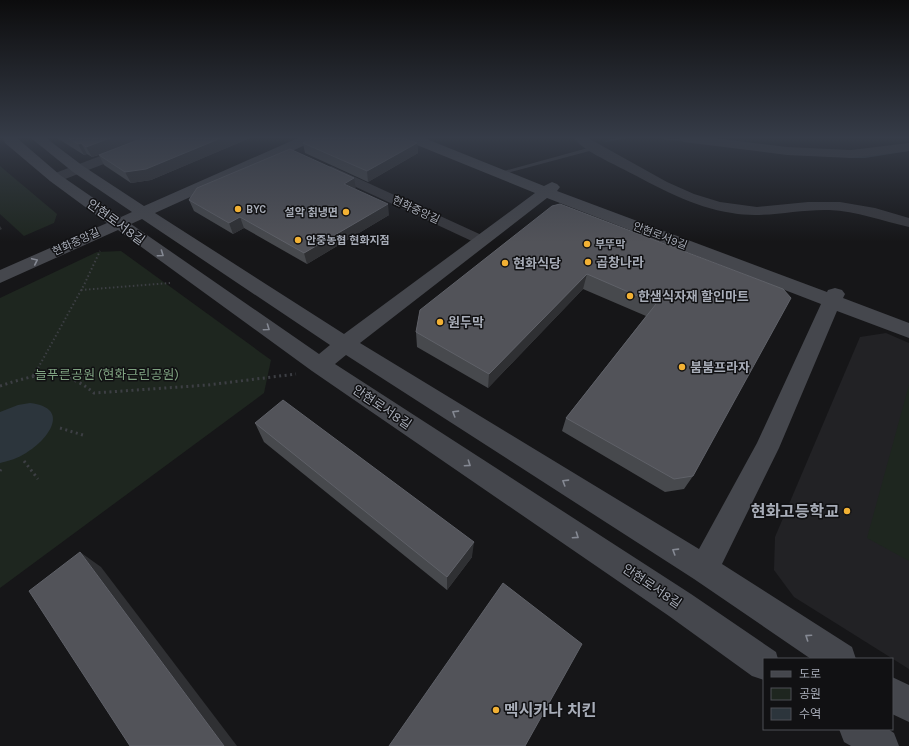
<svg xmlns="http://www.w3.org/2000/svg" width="909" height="746" font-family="Karla,'Noto Sans KR',sans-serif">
<rect width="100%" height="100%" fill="#161618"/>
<path fill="#222225" d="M 886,333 L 909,343 L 909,669 L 794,597 L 774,570 L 775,537 L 860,337 Z"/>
<g fill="#1e261f">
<path d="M 0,166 L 57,214 L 54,223 L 24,236 L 0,214 Z"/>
<path d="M 121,251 L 271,360 L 264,393 L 0,588 L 0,298 L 97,252 Z"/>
<path d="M 909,385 L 909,561 L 867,538 Z"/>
</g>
<path fill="#2c353c" d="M 30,403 C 72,408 48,440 26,453 C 18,458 9,461 0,463 L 0,412 L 18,405 Z"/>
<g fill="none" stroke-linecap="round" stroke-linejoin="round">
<g fill="#2c353c" fill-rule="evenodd">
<path d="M 617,138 L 627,138 L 606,142 L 604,141 Z"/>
<path d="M 660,138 L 690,140 L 692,141 L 690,142 L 662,139 Z"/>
<path d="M 909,149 L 909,151 L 865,158 L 849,158 L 847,157 L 849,156 L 865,156 Z"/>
</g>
<g stroke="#3d3f44" stroke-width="2" stroke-dasharray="1.5 2.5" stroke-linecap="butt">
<path d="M 81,290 L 170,283"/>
<path d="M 38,368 L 84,285 L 100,251"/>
</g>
<g stroke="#3d3f44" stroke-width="3" stroke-dasharray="2 3.5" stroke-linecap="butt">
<path d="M 33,376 L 38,367"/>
<path d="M 0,386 C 37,374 62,366 94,393 L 208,385 L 296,374"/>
<path d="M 60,428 L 86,436"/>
<path d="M 24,461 L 38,479"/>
<path d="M 0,471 L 1,469"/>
</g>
<path fill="#37383d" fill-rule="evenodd" d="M 595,146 L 598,148 L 597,149 L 507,173 L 504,171 Z"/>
<g fill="#37383d" fill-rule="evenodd">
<path d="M 148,138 L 165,138 L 163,141 L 60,181 L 50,181 L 48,178 L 50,175 Z"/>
<path d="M 574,138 L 588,138 L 667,182 L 694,194 L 720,202 L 757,207 L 808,202 L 840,202 L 875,208 L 909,218 L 909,227 C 882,221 857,211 829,210 C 796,209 764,219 732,213 C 692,207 658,187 623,169 C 610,162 582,150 574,138 Z"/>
<path d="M 678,138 L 713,138 L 787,147 L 851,150 L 909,143 L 909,151 L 851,158 L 787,155 L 684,142 Z"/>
<path d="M 331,166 L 486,237 L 489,240 L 486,243 L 476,243 L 326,173 L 324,170 Z"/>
</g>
<g fill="#45474d" fill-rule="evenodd">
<path d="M 3,138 L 17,138 L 60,175 L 121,217 L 132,212 L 73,172 L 31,138 L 46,138 L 83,166 L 144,206 L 298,138 L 316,138 L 314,141 L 155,213 L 344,334 L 535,193 L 407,141 L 405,138 L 424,138 L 544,186 L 552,182 L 557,184 L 560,187 L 557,191 L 827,292 L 828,290 L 835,288 L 842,290 L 845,294 L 843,298 L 909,323 L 909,338 L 837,311 L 779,448 L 722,564 L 852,647 L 856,659 L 811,659 L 694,579 L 346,355 L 335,364 L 691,594 L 776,652 L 778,659 L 764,659 L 764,680 L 752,676 L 669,616 L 312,371 L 118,230 L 0,283 L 0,270 L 107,223 L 50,181 L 5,143 ZM 547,198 L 821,304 L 757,443 L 699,549 L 360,343 ZM 142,219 L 330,345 L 319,354 L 131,224 Z"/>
<path d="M 892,677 L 909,685 L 909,722 L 892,714 Z"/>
<path d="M 839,729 L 888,729 L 894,733 L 899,746 L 851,746 L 844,742 Z"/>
</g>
</g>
<g fill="#47494d">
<path d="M 57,138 L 250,138 L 151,180 L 131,183 L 104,165 L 99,155 L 92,157 L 87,154 L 84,155 Z"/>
<path d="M 303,143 L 417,143 L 418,153 L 368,182 L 305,153 Z"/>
<path d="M 189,200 L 389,215 L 307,264 L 244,228 L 233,234 L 194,211 Z"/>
<path d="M 552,206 L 783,289 L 693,476 L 684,489 L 665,492 L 562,431 L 566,418 L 646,316 L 583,289 L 488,388 L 417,347 L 416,332 Z"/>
<path d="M 255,423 L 472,557 L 447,590 L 264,442 Z"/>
</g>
<g fill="#2f3033">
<path d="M 110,138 L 144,138 L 92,157 L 86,147 Z"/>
<path d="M 221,138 L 250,138 L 151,180 L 131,183 L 125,172 Z"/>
<path d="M 81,143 L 87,154 L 84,155 L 78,144 Z"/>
<path d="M 417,143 L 418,153 L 368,182 L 367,171 Z"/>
<path d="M 354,178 L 356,189 L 344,184 Z"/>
<path d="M 388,204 L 389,215 L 307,264 L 304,253 Z"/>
<path d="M 240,217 L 244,228 L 233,234 L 229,223 Z"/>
<path d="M 0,226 L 2,229 L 0,230 Z"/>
<path d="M 587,274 L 583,289 L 488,388 L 489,374 Z"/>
<path d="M 474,542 L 472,557 L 447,590 L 447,577 Z"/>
<path d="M 80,552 L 101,567 L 237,746 L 224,746 Z"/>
</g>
<g fill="#525359" stroke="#5f6168">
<path d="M 68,138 L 110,138 L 86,147 L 81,143 L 78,144 Z"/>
<path d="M 143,138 L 221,138 L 146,169 L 125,172 L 99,155 Z"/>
<path d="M 313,138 L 403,138 L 417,143 L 367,171 L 303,143 Z"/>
<path d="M 290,149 L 354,178 L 344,184 L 388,204 L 304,253 L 240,217 L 229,223 L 189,200 L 197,188 Z"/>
<path d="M 560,204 L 783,289 L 791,298 L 693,476 L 674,479 L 566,418 L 656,304 L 587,274 L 489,374 L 416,332 L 420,310 L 552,206 Z"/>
<path d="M 283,400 L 474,542 L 447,577 L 255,423 Z"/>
<path d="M 80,552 L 224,746 L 130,746 L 29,591 Z"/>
<path d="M 503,583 L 582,644 L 525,746 L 389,746 Z"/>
</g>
<defs><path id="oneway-chevron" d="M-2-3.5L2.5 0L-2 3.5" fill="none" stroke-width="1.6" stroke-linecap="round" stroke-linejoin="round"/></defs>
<g stroke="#858993">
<use href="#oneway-chevron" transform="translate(161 254) rotate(35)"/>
<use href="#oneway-chevron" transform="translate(35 261) rotate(-25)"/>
<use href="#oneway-chevron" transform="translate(267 328) rotate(35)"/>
<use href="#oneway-chevron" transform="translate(455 413) rotate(-148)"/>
<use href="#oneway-chevron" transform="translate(468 464) rotate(34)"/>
<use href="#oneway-chevron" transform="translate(565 482) rotate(-148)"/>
<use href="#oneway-chevron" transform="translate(576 536) rotate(34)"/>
<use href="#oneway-chevron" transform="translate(675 551) rotate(-148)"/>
<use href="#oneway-chevron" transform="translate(808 637) rotate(-146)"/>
</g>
<linearGradient id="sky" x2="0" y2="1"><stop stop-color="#0c0c0d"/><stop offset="0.57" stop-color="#363c48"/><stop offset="1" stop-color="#363c48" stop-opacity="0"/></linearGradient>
<rect width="909" height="242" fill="url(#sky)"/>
<g fill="#f2b134" stroke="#111113" stroke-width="1.5">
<circle cx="238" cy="209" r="4"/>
<circle cx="346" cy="212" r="4"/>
<circle cx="298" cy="240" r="4"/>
<circle cx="587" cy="244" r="4"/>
<circle cx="588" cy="262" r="4"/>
<circle cx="505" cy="263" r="4"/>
<circle cx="630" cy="296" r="4"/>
<circle cx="440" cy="322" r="4"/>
<circle cx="682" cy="367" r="4"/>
<circle cx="847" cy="511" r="4"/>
<circle cx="496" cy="710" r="4"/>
</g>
<g text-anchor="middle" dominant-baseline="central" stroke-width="3" stroke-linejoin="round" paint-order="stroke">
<g font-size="11" font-weight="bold" fill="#a8adb8" stroke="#111113" text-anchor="start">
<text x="246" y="209">BYC</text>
<text x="338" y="212" text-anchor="end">설악 칡냉면</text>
<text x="306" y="240">안중농협 현화지점</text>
<text x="595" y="244">부뚜막</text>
</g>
<g font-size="11" fill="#a8adb8" stroke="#111113">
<text transform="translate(416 210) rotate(25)">현화중앙길</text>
<text transform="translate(660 236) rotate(21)">안현로서9길</text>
<text transform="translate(76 242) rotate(-25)">현화중앙길</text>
</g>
<g font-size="13" fill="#a8adb8" stroke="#111113">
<text transform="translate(116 222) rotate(36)">안현로서8길</text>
<text transform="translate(382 407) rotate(34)">안현로서8길</text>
<text transform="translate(652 586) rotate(34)">안현로서8길</text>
</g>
<g font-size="13" font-weight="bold" fill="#a8adb8" stroke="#111113" text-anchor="start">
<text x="596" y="262">곱창나라</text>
<text x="513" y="263">현화식당</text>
<text x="638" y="296">한샘식자재 할인마트</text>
<text x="448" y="322">원두막</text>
<text x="690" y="367">붐붐프라자</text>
</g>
<g font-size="13" fill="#7fa381" stroke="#111113">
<text x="107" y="374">늘푸른공원 (현화근린공원)</text>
</g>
<g font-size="16" font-weight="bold" fill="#a8adb8" stroke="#111113" text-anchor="end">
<text x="839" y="511">현화고등학교</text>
<text x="504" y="710" text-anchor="start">멕시카나 치킨</text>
</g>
</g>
<rect x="763" y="658" width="130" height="72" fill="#111113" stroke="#4d4f55"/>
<rect x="771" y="671" width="20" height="6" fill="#45474d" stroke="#4d4f55"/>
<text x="799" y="678" font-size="12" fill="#a8adb8">도로</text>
<rect x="771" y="688" width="20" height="12" fill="#1e261f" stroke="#4d4f55"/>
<text x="799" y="698" font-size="12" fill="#a8adb8">공원</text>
<rect x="771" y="708" width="20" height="12" fill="#2c353c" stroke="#4d4f55"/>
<text x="799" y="718" font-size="12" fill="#a8adb8">수역</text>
</svg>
